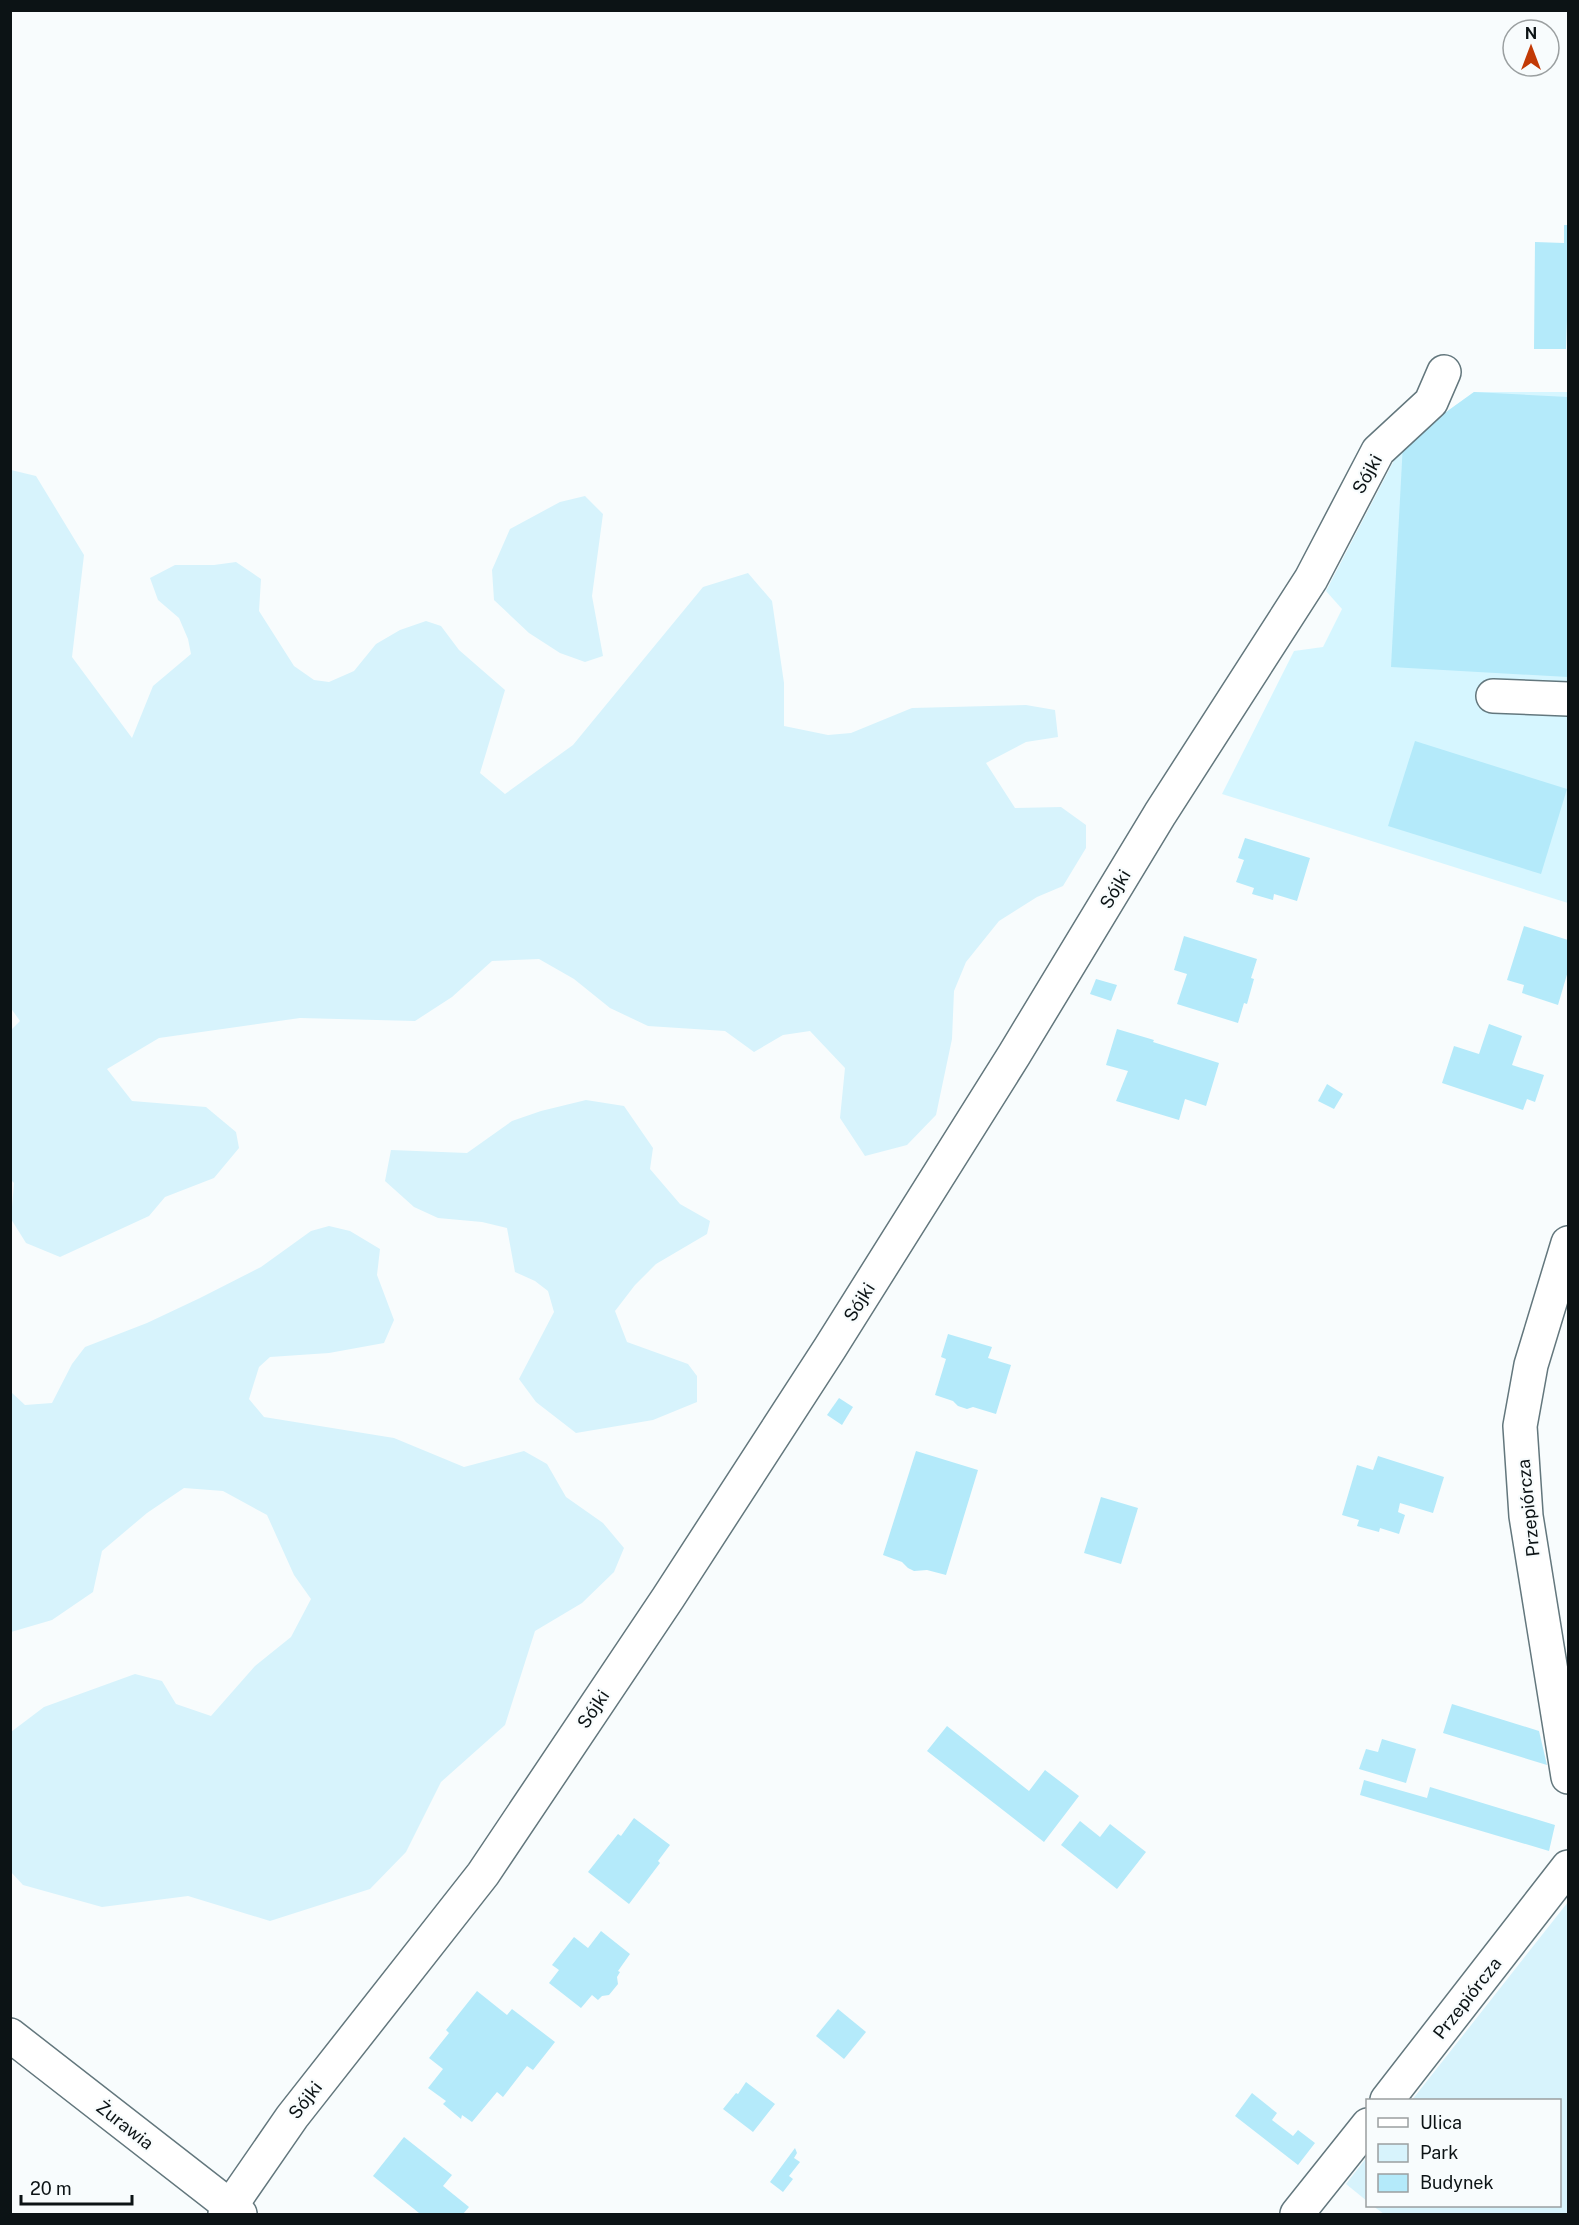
<svg xmlns="http://www.w3.org/2000/svg" width="1579" height="2225" font-family="'Public Sans',sans-serif">
<rect width="100%" height="100%" fill="#f8fcfd"/>
<path fill="#d6f6ff" d="M 1474,392 L 1568,392 L 1568,903 L 1222,794 L 1294,651 L 1323,647 L 1342,609 L 1326,591 L 1403,443 Z"/>
<g fill="#d7f3fc">
<path d="M 11,470 L 36,476 L 84,555 L 72,657 L 132,738 L 153,686 L 191,654 L 188,639 L 179,618 L 158,600 L 150,578 L 175,565 L 214,565 L 236,562 L 261,579 L 259,611 L 294,666 L 314,680 L 329,682 L 354,671 L 376,644 L 400,630 L 426,621 L 441,626 L 459,650 L 505,690 L 480,773 L 505,794 L 573,745 L 703,587 L 748,573 L 772,601 L 784,683 L 784,726 L 828,735 L 851,733 L 912,708 L 1026,705 L 1055,710 L 1058,737 L 1026,742 L 986,763 L 1015,808 L 1061,807 L 1086,825 L 1086,848 L 1063,886 L 1037,897 L 999,921 L 966,962 L 954,991 L 952,1039 L 936,1115 L 907,1145 L 865,1156 L 840,1118 L 845,1068 L 810,1031 L 783,1035 L 754,1052 L 725,1031 L 648,1026 L 610,1008 L 574,979 L 539,959 L 492,961 L 452,997 L 415,1021 L 300,1018 L 159,1038 L 107,1069 L 132,1101 L 206,1107 L 236,1132 L 239,1148 L 214,1178 L 165,1197 L 149,1216 L 60,1257 L 26,1243 L 11,1219 L 14,1183 L 10,1179 L 10,1031 L 20,1021 L 10,1007 Z"/>
<path d="M 585,496 L 603,514 L 592,596 L 603,656 L 585,662 L 560,653 L 529,633 L 494,600 L 492,570 L 510,529 L 560,502 Z"/>
<path d="M 586,1100 L 624,1106 L 653,1148 L 650,1169 L 680,1204 L 710,1221 L 707,1234 L 656,1264 L 635,1285 L 615,1311 L 627,1342 L 688,1364 L 697,1376 L 697,1402 L 653,1420 L 576,1433 L 536,1402 L 519,1379 L 554,1312 L 548,1291 L 535,1281 L 515,1272 L 507,1228 L 482,1222 L 438,1218 L 414,1207 L 385,1181 L 391,1150 L 467,1153 L 512,1121 L 541,1111 Z"/>
<path d="M 329,1226 L 350,1231 L 380,1249 L 377,1275 L 394,1320 L 384,1343 L 329,1353 L 270,1357 L 259,1367 L 249,1399 L 264,1417 L 394,1438 L 464,1467 L 524,1451 L 547,1464 L 566,1497 L 603,1523 L 624,1548 L 614,1572 L 582,1603 L 535,1631 L 505,1725 L 441,1782 L 406,1852 L 370,1889 L 270,1921 L 188,1896 L 102,1907 L 23,1885 L 11,1872 L 11,1732 L 44,1707 L 135,1674 L 162,1681 L 176,1704 L 211,1716 L 255,1666 L 291,1637 L 311,1599 L 294,1575 L 267,1515 L 223,1491 L 184,1488 L 147,1513 L 102,1551 L 93,1592 L 52,1620 L 11,1632 L 11,1392 L 25,1405 L 52,1403 L 72,1364 L 85,1347 L 147,1323 L 200,1298 L 261,1267 L 311,1231 Z"/>
<path d="M 1568,1902 L 1568,2214 L 1384,2214 L 1373,2206 L 1560,2206 L 1560,2100 L 1412,2100 Z"/>
<path d="M 1367,2157 L 1367,2201 L 1346,2184 Z"/>
</g>
<g fill="#b4eafa">
<path d="M 1564,225 L 1568,225 L 1568,320 L 1567,320 L 1566,349 L 1534,349 L 1535,242 L 1564,243 Z"/>
<path d="M 1474,392 L 1568,397 L 1568,677 L 1391,667 L 1403,443 Z"/>
<path d="M 1415,741 L 1567,789 L 1541,874 L 1388,826 Z"/>
<path d="M 1245,838 L 1310,858 L 1297,901 L 1274,894 L 1273,900 L 1252,894 L 1254,888 L 1236,882 L 1244,860 L 1238,858 Z"/>
<path d="M 1524,926 L 1568,940 L 1568,971 L 1558,1005 L 1522,993 L 1524,985 L 1507,980 Z"/>
<path d="M 1184,936 L 1257,959 L 1251,978 L 1254,979 L 1247,1004 L 1244,1003 L 1238,1023 L 1177,1004 L 1187,974 L 1174,970 Z"/>
<path d="M 1096,979 L 1117,985 L 1111,1001 L 1090,994 Z"/>
<path d="M 1489,1024 L 1522,1036 L 1512,1065 L 1544,1075 L 1535,1102 L 1527,1099 L 1523,1110 L 1442,1083 L 1454,1046 L 1479,1054 Z"/>
<path d="M 1117,1029 L 1154,1040 L 1153,1042 L 1219,1063 L 1206,1106 L 1185,1099 L 1179,1120 L 1116,1101 L 1128,1071 L 1106,1065 Z"/>
<path d="M 1327,1084 L 1343,1094 L 1334,1109 L 1318,1101 Z"/>
<path d="M 948,1334 L 992,1347 L 988,1358 L 1011,1365 L 996,1414 L 973,1407 L 967,1409 L 958,1406 L 953,1401 L 935,1395 L 946,1359 L 941,1357 Z"/>
<path d="M 839,1398 L 853,1407 L 842,1425 L 827,1415 Z"/>
<path d="M 916,1451 L 978,1470 L 946,1575 L 927,1570 L 914,1571 L 908,1568 L 902,1562 L 883,1555 Z"/>
<path d="M 1378,1456 L 1444,1477 L 1433,1513 L 1400,1503 L 1398,1512 L 1405,1515 L 1399,1534 L 1380,1528 L 1379,1532 L 1357,1526 L 1359,1520 L 1342,1515 L 1357,1465 L 1373,1470 Z"/>
<path d="M 1101,1497 L 1138,1508 L 1121,1564 L 1084,1553 Z"/>
<path d="M 1452,1704 L 1539,1731 L 1547,1765 L 1443,1733 Z"/>
<path d="M 947,1726 L 1029,1791 L 1045,1770 L 1079,1796 L 1044,1842 L 927,1751 Z"/>
<path d="M 1382,1739 L 1416,1749 L 1406,1783 L 1359,1769 L 1366,1749 L 1378,1752 Z"/>
<path d="M 1364,1780 L 1427,1798 L 1430,1787 L 1555,1825 L 1549,1851 L 1360,1795 Z"/>
<path d="M 634,1818 L 670,1845 L 658,1861 L 660,1863 L 629,1904 L 588,1872 L 618,1834 L 621,1836 Z"/>
<path d="M 1080,1821 L 1100,1837 L 1110,1824 L 1146,1852 L 1117,1889 L 1061,1845 Z"/>
<path d="M 601,1931 L 630,1954 L 618,1971 L 620,1972 L 617,1977 L 618,1984 L 609,1995 L 602,1996 L 598,2000 L 592,1995 L 581,2008 L 549,1983 L 559,1970 L 552,1965 L 574,1937 L 588,1948 Z"/>
<path d="M 477,1991 L 507,2015 L 512,2009 L 555,2042 L 533,2070 L 527,2066 L 503,2097 L 497,2092 L 472,2122 L 462,2115 L 461,2119 L 443,2104 L 446,2101 L 428,2088 L 443,2069 L 429,2058 L 449,2033 L 446,2030 Z"/>
<path d="M 838,2009 L 866,2032 L 844,2059 L 816,2036 Z"/>
<path d="M 746,2082 L 775,2104 L 753,2132 L 723,2109 L 736,2093 L 738,2094 Z"/>
<path d="M 1252,2093 L 1277,2113 L 1272,2120 L 1293,2136 L 1298,2130 L 1315,2143 L 1298,2165 L 1235,2116 Z"/>
<path d="M 404,2137 L 452,2175 L 443,2186 L 469,2207 L 463,2214 L 417,2214 L 419,2213 L 373,2176 Z"/>
<path d="M 795,2148 L 797,2153 L 794,2158 L 800,2162 L 789,2176 L 793,2179 L 783,2192 L 770,2182 Z"/>
</g>
<g fill="none" stroke-linecap="round" stroke-linejoin="round">
<defs>
<g id="minor">
<path d="M 1493,696 L 1568,699"/>
<path d="M 1568,1243 L 1531,1365 L 1520,1426 L 1526,1516 L 1568,1777"/>
<path d="M 10,2035 L 240,2214"/>
<path d="M 1387,2100 L 1568,1867"/>
<path d="M 225,2214 L 292,2117 L 483,1874 L 668,1598 L 830,1348 L 1014,1055 L 1160,814 L 1311,579 L 1378,451 L 1431,402 L 1444,372"/>
<path d="M 1297,2214 L 1368,2125"/>
</g>
</defs>
<use href="#minor" stroke="#63777d" stroke-width="36"/>
<use href="#minor" stroke="#fff" stroke-width="33"/>
</g>
<g text-anchor="middle" dominant-baseline="central" stroke-width="4.5" stroke-linejoin="round" paint-order="stroke">
<g font-size="18" fill="#0c1315" stroke="#f8fcfd">
<text transform="translate(1367 474) rotate(-61)">Sójki</text>
<text transform="translate(1115 889) rotate(-59)">Sójki</text>
<text transform="translate(859 1302) rotate(-58)">Sójki</text>
<text transform="translate(1528 1508) rotate(-96)">Przepiórcza</text>
<text transform="translate(593 1709) rotate(-56)">Sójki</text>
<text transform="translate(1467 1998) rotate(-52)">Przepiórcza</text>
<text transform="translate(305 2100) rotate(-52)">Sójki</text>
<text transform="translate(125 2125) rotate(38)">Żurawia</text>
</g>
</g>
<rect width="1579" height="2225" fill="none" stroke="#0c1315" stroke-width="24"/>
<rect x="1366" y="2099" width="195" height="108" fill="#f8fcfd" stroke="#9a9fa0" stroke-width="1.5"/>
<rect x="1378" y="2118" width="30" height="9" fill="#ffffff" stroke="#9a9fa0" stroke-width="1.5"/>
<text x="1420" y="2129" font-size="18" fill="#0c1315">Ulica</text>
<rect x="1378" y="2144" width="30" height="18" fill="#d7f3fc" stroke="#9a9fa0" stroke-width="1.5"/>
<text x="1420" y="2159" font-size="18" fill="#0c1315">Park</text>
<rect x="1378" y="2174" width="30" height="18" fill="#b4eafa" stroke="#9a9fa0" stroke-width="1.5"/>
<text x="1420" y="2189" font-size="18" fill="#0c1315">Budynek</text>
<g transform="translate(1531 48)"><circle r="28" fill="#f8fcfd" stroke="#9a9fa0" stroke-width="1.5"/>
<path d="M0-4.5L10 22L0 15L-10 22Z" fill="#c23a06"/>
<text y="-9" font-size="16" font-weight="bold" text-anchor="middle" fill="#0c1315">N</text>
</g>
<path d="M21 2195v9h111v-9" fill="none" stroke="#0c1315" stroke-width="3"/>
<text x="30" y="2195" font-size="18" fill="#0c1315" stroke="#f8fcfd" stroke-width="4.5" paint-order="stroke">20 m</text>
</svg>
